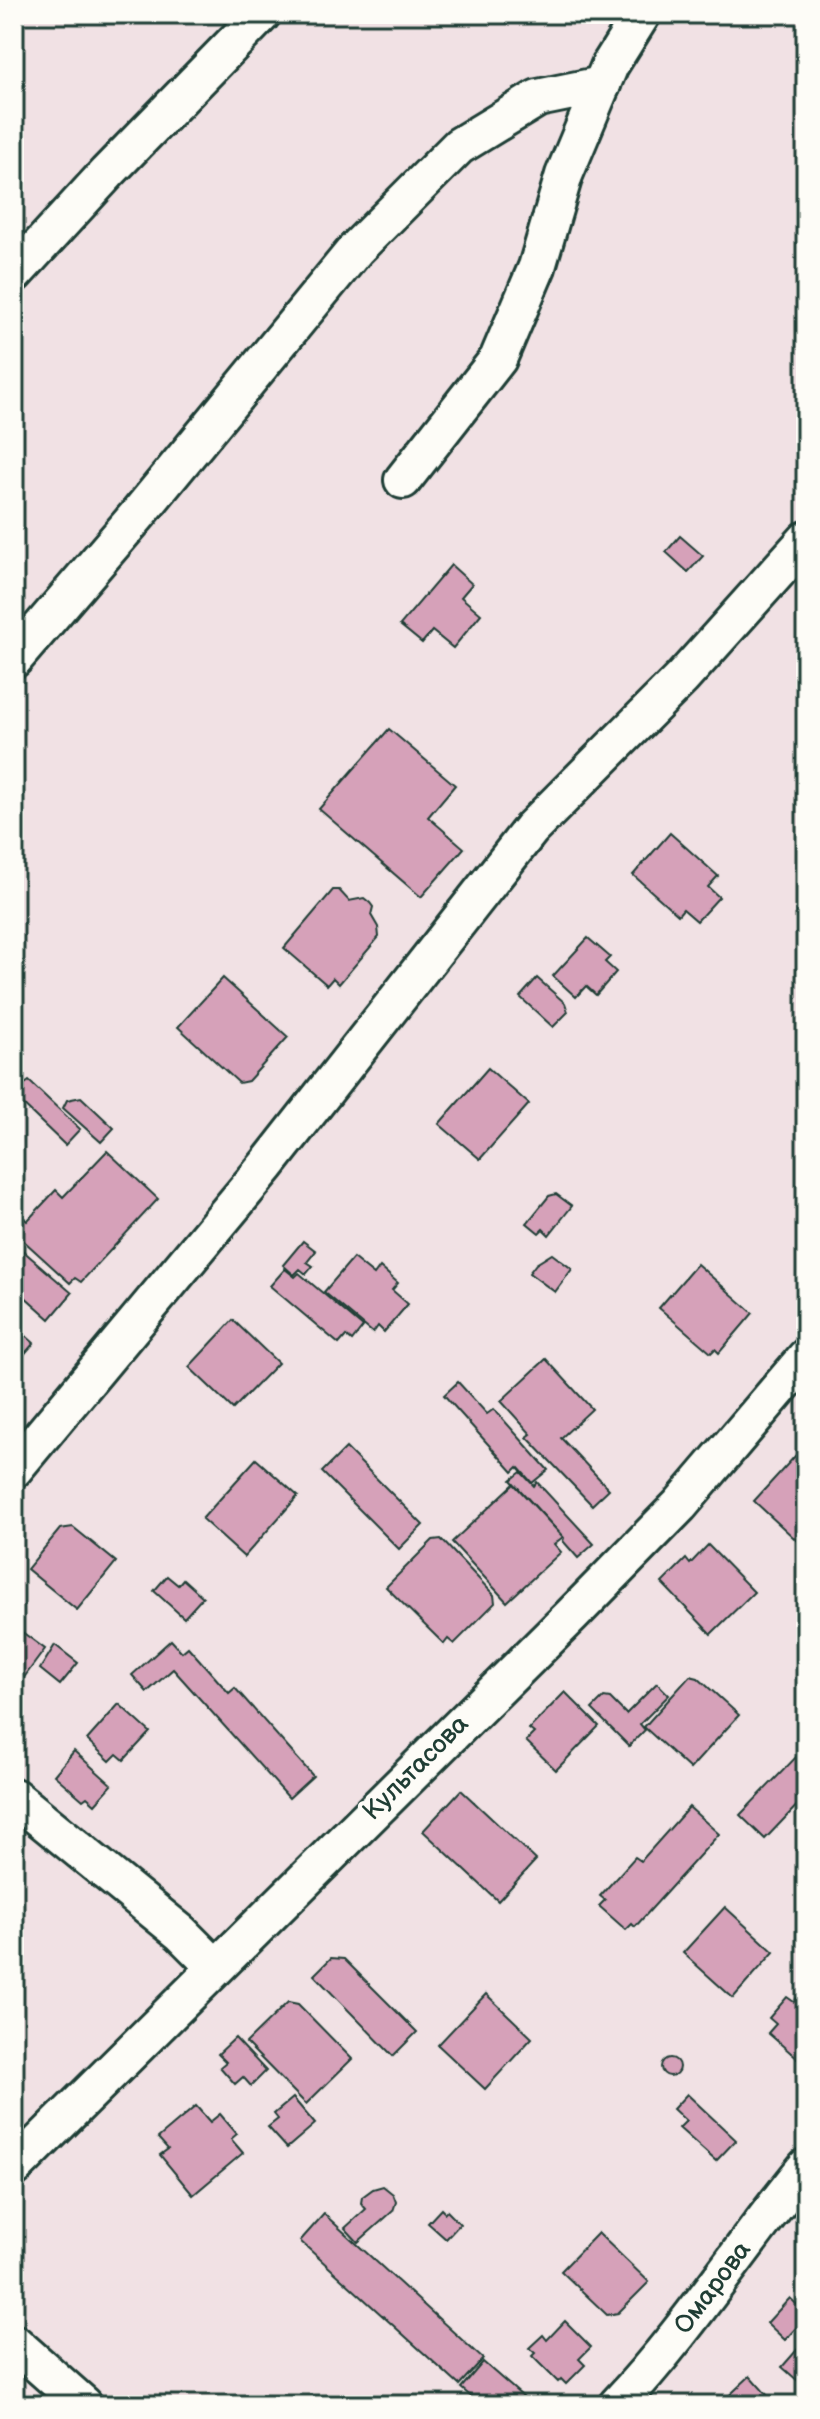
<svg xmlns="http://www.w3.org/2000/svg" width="820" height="2419" font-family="'Balsamiq Sans',sans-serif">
<rect width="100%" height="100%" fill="#f1e1e4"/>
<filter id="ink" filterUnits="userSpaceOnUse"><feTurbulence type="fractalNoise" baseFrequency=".0125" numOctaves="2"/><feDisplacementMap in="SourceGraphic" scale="16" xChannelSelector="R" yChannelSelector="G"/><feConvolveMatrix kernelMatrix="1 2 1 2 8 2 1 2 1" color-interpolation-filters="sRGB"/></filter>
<g filter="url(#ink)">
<g fill="#d6a1b9" stroke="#1f3d34" stroke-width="2">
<path d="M 680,536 L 703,556 L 688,572 L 666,552 Z"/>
<path d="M 451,565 L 472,584 L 461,597 L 481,614 L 453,648 L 432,631 L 422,643 L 400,625 Z"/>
<path d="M 389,729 L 455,785 L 428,817 L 464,848 L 421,897 L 319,809 Z"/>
<path d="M 670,833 L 718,876 L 708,887 L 719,897 L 697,921 L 683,909 L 678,915 L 633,875 Z"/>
<path d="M 333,890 L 339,890 L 349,901 L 364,898 L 370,903 L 373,907 L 371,915 L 378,927 L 379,937 L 339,984 L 333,978 L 327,985 L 284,948 Z"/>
<path d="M 588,938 L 610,957 L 605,962 L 616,972 L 596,995 L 586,986 L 576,997 L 553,976 Z"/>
<path d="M 223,978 L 288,1037 L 248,1081 L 239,1083 L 178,1027 Z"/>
<path d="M 537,978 L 565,1003 L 568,1012 L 553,1027 L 520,997 Z"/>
<path d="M 488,1068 L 529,1104 L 480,1159 L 439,1124 Z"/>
<path d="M 14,1074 L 25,1084 L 29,1081 L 80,1129 L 65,1145 L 14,1096 Z"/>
<path d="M 81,1097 L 114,1128 L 101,1142 L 63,1108 L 67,1100 Z"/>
<path d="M 107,1151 L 158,1199 L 81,1282 L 75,1278 L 70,1283 L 14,1232 L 14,1215 L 17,1212 L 27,1221 L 56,1190 L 63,1197 Z"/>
<path d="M 556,1194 L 572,1206 L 549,1235 L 543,1229 L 539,1233 L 527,1223 L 549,1196 Z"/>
<path d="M 303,1241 L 316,1251 L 307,1262 L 313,1266 L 306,1274 L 300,1269 L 294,1275 L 283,1265 Z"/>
<path d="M 14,1243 L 72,1293 L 50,1319 L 14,1287 Z"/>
<path d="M 552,1254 L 572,1269 L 555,1292 L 529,1273 L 536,1264 Z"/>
<path d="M 353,1258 L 374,1275 L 380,1267 L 398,1283 L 392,1290 L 408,1304 L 384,1332 L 378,1326 L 373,1333 L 324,1292 Z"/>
<path d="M 697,1264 L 753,1313 L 719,1353 L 715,1349 L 711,1353 L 659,1308 Z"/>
<path d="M 285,1269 L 295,1277 L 299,1273 L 363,1327 L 352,1341 L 346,1336 L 339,1344 L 270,1286 Z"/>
<path d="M 233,1320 L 278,1363 L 233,1409 L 189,1367 Z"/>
<path d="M 14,1325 L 34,1343 L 14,1366 Z"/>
<path d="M 546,1359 L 592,1409 L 561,1438 L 609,1489 L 592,1505 L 527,1437 L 531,1434 L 501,1401 Z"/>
<path d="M 458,1382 L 487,1414 L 494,1409 L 548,1470 L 532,1483 L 518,1467 L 513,1472 L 444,1395 Z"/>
<path d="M 806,1444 L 806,1549 L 754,1501 Z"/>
<path d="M 346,1448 L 423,1525 L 399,1549 L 322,1472 Z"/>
<path d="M 256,1459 L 298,1496 L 244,1557 L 202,1519 Z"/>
<path d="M 521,1472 L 534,1486 L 537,1482 L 594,1544 L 578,1558 L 563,1541 L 564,1538 L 511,1480 Z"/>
<path d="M 514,1484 L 563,1537 L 554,1544 L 561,1552 L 507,1602 L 452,1542 Z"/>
<path d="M 73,1527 L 116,1562 L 77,1610 L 27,1569 L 60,1529 Z"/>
<path d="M 441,1539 L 494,1595 L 495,1603 L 454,1644 L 448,1639 L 444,1644 L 386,1587 L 433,1540 Z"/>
<path d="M 708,1545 L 754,1592 L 711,1634 L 662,1583 L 686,1559 L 690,1564 Z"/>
<path d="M 167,1576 L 178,1585 L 183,1579 L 203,1597 L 184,1618 L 154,1591 Z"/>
<path d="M 14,1626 L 45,1649 L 14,1691 Z"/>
<path d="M 171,1640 L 182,1652 L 188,1647 L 229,1693 L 235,1688 L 313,1776 L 289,1798 L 173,1669 L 147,1692 L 132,1675 Z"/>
<path d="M 55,1645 L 78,1663 L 60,1685 L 40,1669 Z"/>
<path d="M 690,1676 L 698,1678 L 739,1715 L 690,1769 L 644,1727 Z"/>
<path d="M 657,1683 L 669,1695 L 640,1724 L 645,1730 L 629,1746 L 592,1709 L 604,1697 L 610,1698 L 626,1714 Z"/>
<path d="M 565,1692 L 599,1726 L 556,1770 L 526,1741 L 534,1733 L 529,1729 Z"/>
<path d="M 119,1704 L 150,1732 L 124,1760 L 117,1754 L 110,1761 L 87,1740 Z"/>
<path d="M 74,1751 L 112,1785 L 95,1804 L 87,1797 L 83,1800 L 54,1775 Z"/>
<path d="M 801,1752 L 806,1756 L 806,1796 L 765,1839 L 740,1815 Z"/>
<path d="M 461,1790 L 536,1860 L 498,1901 L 423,1831 Z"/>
<path d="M 689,1807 L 719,1834 L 635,1927 L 632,1924 L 626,1930 L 599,1906 L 605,1900 L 600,1896 L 635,1857 L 641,1861 Z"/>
<path d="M 725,1907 L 774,1952 L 733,1998 L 683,1953 Z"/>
<path d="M 331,1958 L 344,1959 L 417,2032 L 393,2056 L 314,1975 Z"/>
<path d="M 804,1990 L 806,1991 L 806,2066 L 768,2033 L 776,2024 L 769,2018 L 787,1997 L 794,2002 Z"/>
<path d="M 486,1994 L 532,2038 L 485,2089 L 438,2045 Z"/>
<path d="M 288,2002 L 298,2004 L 352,2059 L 306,2104 L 246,2043 Z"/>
<path d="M 235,2038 L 266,2071 L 251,2086 L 243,2077 L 235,2084 L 220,2067 L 226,2062 L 218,2054 Z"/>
<circle cx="670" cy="2067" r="9"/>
<path d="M 687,2094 L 736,2140 L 716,2161 L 679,2128 L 686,2121 L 673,2109 Z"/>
<path d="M 293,2098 L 315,2124 L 287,2148 L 268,2127 L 278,2119 L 274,2114 Z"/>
<path d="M 196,2106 L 210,2122 L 220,2114 L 237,2134 L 231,2139 L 243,2153 L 193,2195 L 160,2155 L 168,2149 L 158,2138 Z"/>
<path d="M 383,2186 L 393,2194 L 396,2202 L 393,2211 L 358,2242 L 345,2228 L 366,2209 L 361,2203 L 362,2197 L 373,2189 Z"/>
<path d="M 441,2209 L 445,2213 L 447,2211 L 460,2224 L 446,2239 L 428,2223 Z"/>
<path d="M 324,2214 L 483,2359 L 459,2385 L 300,2241 Z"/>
<path d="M 598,2233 L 649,2282 L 618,2313 L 607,2315 L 561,2271 Z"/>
<path d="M 790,2298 L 806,2313 L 806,2317 L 785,2340 L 767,2323 Z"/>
<path d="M 565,2321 L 591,2347 L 579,2359 L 585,2365 L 566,2384 L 561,2379 L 558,2382 L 532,2356 L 535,2353 L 529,2348 L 543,2335 L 547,2340 Z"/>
<path d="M 803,2343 L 806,2346 L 806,2388 L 782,2367 Z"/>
<path d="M 483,2362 L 529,2402 L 526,2405 L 481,2405 L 461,2388 Z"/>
<path d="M 750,2376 L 776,2405 L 719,2405 Z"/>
</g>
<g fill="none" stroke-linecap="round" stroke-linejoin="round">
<defs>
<g id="minor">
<path d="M 14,274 L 107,173 L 262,14"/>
<path d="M 403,480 L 498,359 L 537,267 L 564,175 L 610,65 L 642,14"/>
<path d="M 14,659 L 140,512 L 356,249 L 459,146 L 538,98 L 602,85"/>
<path d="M 14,1469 L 267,1165 L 531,829 L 682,678 L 806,540"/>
<path d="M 14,1797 L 181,1933 L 215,1967"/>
<path d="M 14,2168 L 572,1615 L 680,1505 L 806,1357"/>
<path d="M 14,2343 L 84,2405"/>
<path d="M 617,2405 C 687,2331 741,2246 806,2167"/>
</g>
</defs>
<use href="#minor" stroke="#1f3d34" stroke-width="42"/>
<use href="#minor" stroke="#fdfcf7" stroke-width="36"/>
</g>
</g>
<g text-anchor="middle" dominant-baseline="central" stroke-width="8" stroke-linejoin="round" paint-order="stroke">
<g font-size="26" fill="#1f3d34" stroke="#fdfcf7">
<text transform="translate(416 1768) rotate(-45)">Культасова</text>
<text transform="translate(713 2288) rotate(-53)">Омарова</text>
</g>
</g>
<rect width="820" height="2419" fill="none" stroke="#fdfcf7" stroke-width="48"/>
<rect x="24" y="24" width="772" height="2371" fill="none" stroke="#1f3d34" stroke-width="3" filter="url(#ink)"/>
</svg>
